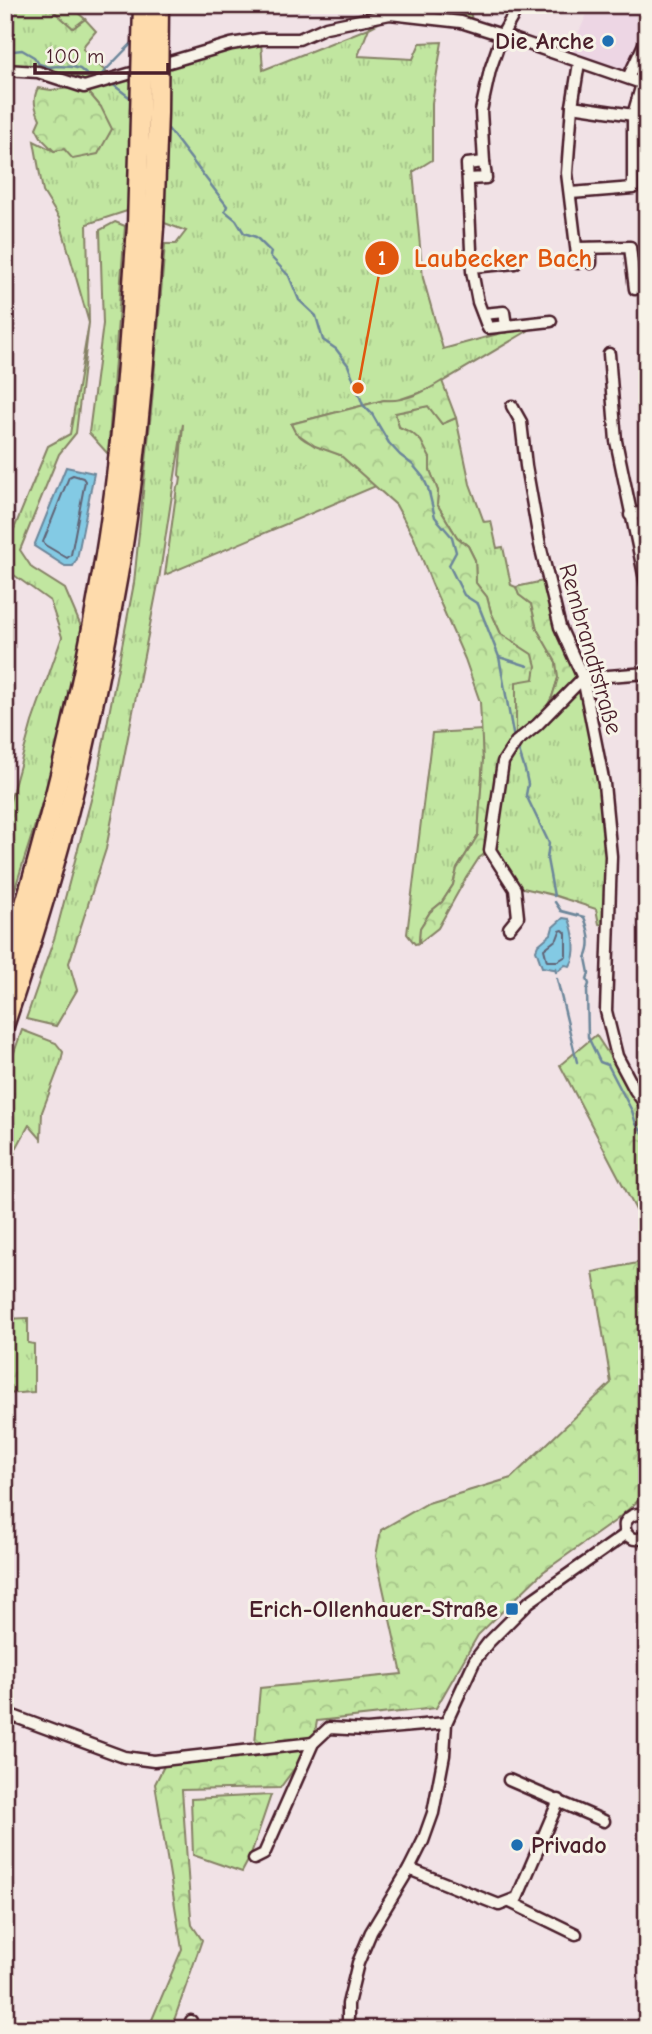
<svg xmlns="http://www.w3.org/2000/svg" width="652" height="2034" font-family="'Comic Neue',sans-serif">
<defs>
<pattern id="grass-tufts" width="24" height="20" patternUnits="userSpaceOnUse" patternTransform="scale(1.75)"><rect width="24" height="20" fill="#c1e6a0"/><path d="M3 7l-1-3M5 7V3M7 7l1-3M15 17l-1-3M17 17v-4M19 17l1-3" fill="none" stroke="#a7c58a"/></pattern>
<pattern id="forest-crowns" width="20" height="18" patternUnits="userSpaceOnUse" patternTransform="scale(1.75)"><rect width="20" height="18" fill="#c1e6a0"/><path d="M2 6a3 3 0 1 1 6 0M12 15a3 3 0 1 1 6 0" fill="none" stroke="#a7c58a"/></pattern>
</defs>
<rect width="100%" height="100%" fill="#f1e2e6"/>
<filter id="ink" filterUnits="userSpaceOnUse"><feTurbulence type="fractalNoise" baseFrequency=".0143" numOctaves="2"/><feDisplacementMap in="SourceGraphic" scale="14" xChannelSelector="R" yChannelSelector="G"/><feConvolveMatrix kernelMatrix="1 2 1 2 8 2 1 2 1" color-interpolation-filters="sRGB"/></filter>
<g filter="url(#ink)">
<path fill="#edd6e4" d="M 591,5 L 647,5 L 647,30 L 628,71 L 570,52 Z"/>
<g fill="url(#grass-tufts)" stroke="#868266" stroke-width="2">
<path d="M 5,5 L 47,5 L 73,28 L 85,19 L 96,31 L 85,44 L 83,49 L 108,74 L 84,82 L 36,68 L 5,65 Z"/>
<path d="M 382,5 L 469,5 L 472,21 L 390,17 L 369,28 L 358,56 L 413,59 L 420,43 L 442,42 L 432,103 L 432,160 L 413,172 L 423,278 L 443,349 L 505,332 L 531,329 L 430,389 L 395,401 L 384,400 L 291,424 C 302,447 324,445 342,456 C 355,465 365,476 376,486 L 165,575 L 177,487 L 180,485 L 181,478 L 179,475 L 183,424 L 159,579 L 106,849 L 69,963 L 77,990 L 56,1026 L 26,1019 L 55,936 L 97,777 L 134,583 L 152,402 L 165,244 L 176,244 L 186,231 L 130,210 L 87,224 L 89,323 L 76,433 L 59,454 L 20,550 L 32,568 L 65,589 L 83,631 L 54,765 L 5,920 L 5,819 L 32,722 L 62,637 L 50,601 L 7,570 L 5,551 L 48,446 L 70,434 L 89,323 L 59,218 L 43,192 L 34,141 L 54,151 L 64,149 L 101,107 L 84,87 L 233,46 L 261,42 L 263,70 L 369,28 Z"/>
<path d="M 115,222 L 125,226 L 108,454 L 89,433 L 103,324 L 100,230 Z"/>
<path d="M 428,406 L 442,424 L 456,418 L 470,484 L 484,522 L 491,521 L 497,548 L 503,547 L 511,585 L 516,587 L 519,595 L 531,604 L 537,629 L 556,662 L 558,678 L 552,697 L 539,722 L 583,678 L 604,784 L 609,927 L 599,924 L 596,909 L 553,895 L 519,887 L 490,850 L 500,785 L 516,742 L 516,682 L 520,646 L 501,634 L 491,612 L 487,597 L 476,583 L 475,560 L 468,546 L 457,537 L 437,504 L 438,491 L 430,470 L 430,458 L 412,433 L 399,427 L 395,413 Z"/>
<path d="M 482,730 L 483,760 L 478,835 L 457,869 L 453,885 L 442,902 L 430,912 L 420,928 L 419,943 L 415,944 L 407,934 L 432,733 Z"/>
<path d="M 22,1030 L 56,1043 L 63,1052 L 61,1062 L 42,1112 L 41,1139 L 29,1125 L 5,1169 L 5,1078 Z"/>
<path d="M 28,1318 L 28,1343 L 34,1344 L 34,1392 L 5,1394 L 5,1319 Z"/>
</g>
<g fill="url(#forest-crowns)" stroke="#868266" stroke-width="2">
<path d="M 47,5 L 69,5 L 85,19 L 73,28 Z"/>
<path d="M 84,87 L 101,107 L 112,129 L 98,154 L 73,159 L 64,149 L 54,151 L 42,139 L 36,128 L 40,119 C 35,108 32,99 38,88 L 51,90 Z"/>
<path d="M 442,381 L 456,418 L 442,424 L 428,406 L 395,413 L 399,427 L 412,433 L 421,441 L 430,458 L 430,470 L 438,491 L 437,504 L 457,537 L 468,546 L 475,560 L 476,583 L 487,597 L 491,612 L 501,634 L 533,655 L 536,666 L 534,679 L 516,682 L 516,742 L 503,762 L 490,850 L 479,858 L 466,878 L 438,928 L 419,943 L 420,928 L 430,912 L 442,902 L 453,885 L 457,869 L 478,835 L 483,760 L 480,702 L 465,659 L 432,584 L 414,538 L 396,505 L 340,455 L 315,446 L 295,432 L 291,424 L 384,400 C 403,402 425,392 442,381 Z"/>
<path d="M 548,580 L 583,678 L 537,725 L 552,697 L 558,678 L 556,662 L 537,629 L 531,604 L 519,595 L 516,587 Z"/>
<path d="M 596,1035 L 647,1113 L 647,1231 L 560,1065 Z"/>
<path d="M 647,1261 L 647,1493 L 615,1521 L 543,1572 L 478,1635 L 436,1708 L 317,1721 L 313,1743 L 280,1788 L 182,1790 L 191,1917 L 192,1925 L 202,1940 L 171,2029 L 148,2029 L 182,1949 L 155,1784 L 164,1766 L 254,1754 L 260,1688 L 402,1674 L 376,1556 L 381,1530 L 428,1503 L 511,1478 L 611,1383 L 593,1272 Z"/>
<path d="M 271,1795 L 250,1857 L 242,1872 L 193,1855 L 191,1799 Z"/>
</g>
<g fill="#83cae4" stroke="#6c869a" stroke-width="2">
<path d="M 66,467 L 94,473 L 77,559 L 73,566 L 65,566 L 34,546 Z"/>
<path d="M 563,918 L 569,919 C 574,932 578,954 570,966 L 565,965 L 559,970 L 542,967 L 536,950 L 538,945 L 551,934 L 553,927 Z"/>
</g>
<g fill="none" stroke-linecap="round" stroke-linejoin="round">
<g stroke="#616375" stroke-width="2">
<path d="M 73,475 L 83,478 L 85,481 L 71,555 L 67,558 L 45,545 L 43,542 L 69,477 Z"/>
<path d="M 563,930 L 566,933 L 566,956 L 558,961 L 547,961 L 544,949 L 557,939 L 560,931 Z"/>
</g>
<g stroke="#6c869a" stroke-width="2.5">
<path d="M 5,52 L 22,50 L 34,57 L 39,64 L 49,67 L 58,66 L 73,67 L 80,69 L 87,75 L 102,77"/>
<path d="M 100,76 L 134,41"/>
<path d="M 111,83 L 133,100"/>
<path d="M 166,126 L 227,206 L 225,211 L 236,220 L 244,233 L 256,237 L 271,252 L 270,256 L 289,276 L 299,300 L 316,316 L 323,340 L 336,349 L 348,365 L 363,405 L 372,414 L 389,443 L 400,455 L 413,465 L 423,477 L 428,488 L 435,517 L 452,537 L 456,552 L 449,565 L 464,595 L 478,604 L 499,657 L 514,739"/>
<path d="M 499,657 L 528,666"/>
<path d="M 517,745 L 525,770 L 528,784 L 526,795 L 549,843 L 547,859 L 554,896"/>
<path d="M 555,902 L 561,911 L 584,917 C 589,930 593,945 586,958 L 589,973 L 587,979 L 589,984 L 587,990 L 588,1037 L 600,1062 L 608,1065 L 632,1111 L 636,1124 L 647,1138"/>
<path d="M 556,968 L 556,972"/>
<path d="M 557,979 L 577,1062"/>
</g>
<defs>
<g id="street">
<path d="M 5,70 L 38,72 L 84,87 L 231,44 L 261,39 L 299,39 L 326,27 L 390,14 L 461,22 L 502,35 L 647,85"/>
<path d="M 628,78 L 647,38"/>
<path d="M 572,106 L 633,115"/>
<path d="M 484,162 L 481,111 L 490,70 L 502,35 L 519,5"/>
<path d="M 468,179 L 486,178 L 484,162 L 467,164 L 472,271 L 478,302 L 488,328 L 551,321"/>
<path d="M 571,193 L 633,188 L 633,115 L 642,84"/>
<path d="M 577,248 L 630,247 L 635,289"/>
<path d="M 591,248 L 591,263"/>
<path d="M 578,263 L 567,173 L 572,106 L 579,63"/>
<path d="M 472,267 L 515,263"/>
<path d="M 483,314 L 504,312 L 506,326"/>
<path d="M 609,354 L 616,441 L 647,589"/>
<path d="M 512,406 L 521,422 L 526,466 L 540,545 L 560,627 L 583,678 L 604,784 L 611,856 L 606,1011 L 617,1056 L 635,1090 L 647,1107"/>
<path d="M 630,515 L 647,511"/>
<path d="M 509,928 L 518,917 L 515,889 L 490,850 L 503,762 L 516,742 L 537,725 L 583,678 L 647,673"/>
<path d="M 647,1518 C 639,1511 630,1514 625,1523 C 623,1537 635,1544 647,1535"/>
<path d="M 5,1713 L 124,1757 L 154,1761 L 313,1743"/>
<path d="M 509,1780 L 604,1821"/>
<path d="M 254,1859 L 264,1854 L 313,1743 L 329,1728 L 367,1730 L 446,1723"/>
<path d="M 409,1869 L 499,1905 L 517,1898 L 559,1800"/>
<path d="M 510,1902 L 576,1934"/>
<path d="M 191,2021 L 192,2029"/>
<path d="M 348,2029 L 348,2004 L 358,1963 L 371,1932 L 409,1869 L 423,1841 L 433,1813 L 444,1755 L 446,1723 L 475,1660 L 488,1643 L 529,1602 L 626,1534"/>
</g>
<g id="highway">
<path d="M 5,968 C 47,839 79,707 102,573 C 122,459 129,342 137,226"/>
<path d="M 5,1023 C 30,948 54,871 73,794 C 91,722 105,648 118,575 C 138,460 146,343 154,227"/>
</g>
</defs>
<use href="#street" stroke="#4a1f2b" stroke-width="15"/>
<use href="#highway" stroke="#4a1f2b" stroke-width="23"/>
<use href="#street" stroke="#f7f3e8" stroke-width="10"/>
<use href="#highway" stroke="#fedbac" stroke-width="18"/>
<defs>
<g id="highway-bridge">
<path d="M 137,226 L 143,5"/>
<path d="M 154,227 L 158,113 L 159,5"/>
</g>
</defs>
<use href="#highway-bridge" stroke="#4a1f2b" stroke-width="23" stroke-linecap="butt"/>
<use href="#highway-bridge" stroke="#fedbac" stroke-width="18"/>
</g>
</g>
<g fill="#1f6fb2" stroke="#f7f3e8" stroke-width="2.5">
<circle cx="608" cy="41" r="7"/>
<rect x="505" y="1602" width="14" height="14" rx="3.5"/>
<circle cx="517" cy="1845" r="7"/>
</g>
<g text-anchor="middle" dominant-baseline="central" stroke-width="6" stroke-linejoin="round" paint-order="stroke">
<g font-size="24" font-weight="bold" fill="#4a1f2b" stroke="#f7f3e8" text-anchor="end">
<text x="594" y="41">Die Arche</text>
<text x="498" y="1609">Erich-Ollenhauer-Straße</text>
<text x="531" y="1845" text-anchor="start">Privado</text>
</g>
<g font-size="24" fill="#4a1f2b" stroke="#f7f3e8">
<text transform="translate(591 649) rotate(74)">Rembrandtstraße</text>
</g>
</g>
<path fill="none" stroke="#e0560e" stroke-width="2.5" d="M358 388L382 258"/>
<g fill="#e0560e" stroke="#f7f3e8" stroke-width="2.5">
<circle cx="358" cy="388" r="7"/>
<circle cx="382" cy="258" r="18"/>
</g>
<g font-size="21" text-anchor="middle" font-weight="bold" fill="#fff">
<text x="382" y="265">1</text>
</g>
<g font-size="26" text-anchor="middle" font-weight="bold" fill="#e0560e" stroke="#f7f3e8" stroke-width="6" stroke-linejoin="round" paint-order="stroke">
<text x="503" y="267">Laubecker Bach</text>
</g>
<rect width="652" height="2034" fill="none" stroke="#f7f3e8" stroke-width="28"/>
<rect x="14" y="14" width="624" height="2006" fill="none" stroke="#4a1f2b" stroke-width="2.5" filter="url(#ink)"/>
<path d="M35 63v10h133v-10" fill="none" stroke="#4a1f2b" stroke-width="3.5"/>
<text x="46" y="63" font-size="21" fill="#4a1f2b" stroke="#f7f3e8" stroke-width="5" paint-order="stroke">100 m</text>
</svg>
